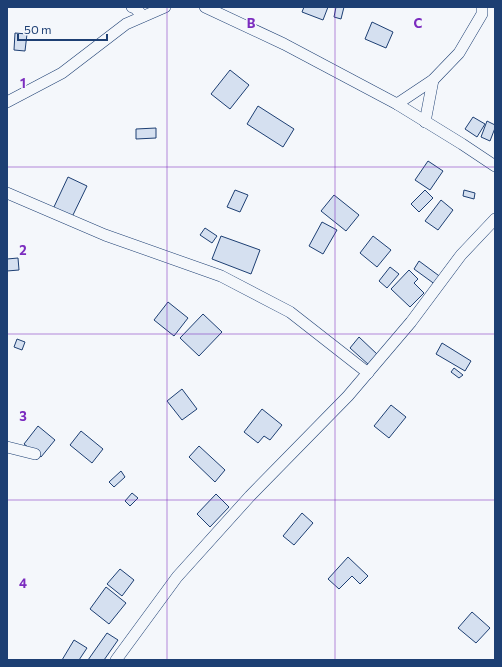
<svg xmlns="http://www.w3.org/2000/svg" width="502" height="667" font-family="Commissioner,sans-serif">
<rect width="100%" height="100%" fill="#f4f7fb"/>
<g fill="#d5e0f0" stroke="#1d3f73">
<path d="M 304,7 L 328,7 L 323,20 L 302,12 Z"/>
<path d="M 336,7 L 344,7 L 341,19 L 334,17 Z"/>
<path d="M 372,22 L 393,32 L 386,48 L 365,39 Z"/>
<path d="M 15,33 L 27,34 L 25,51 L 14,50 Z"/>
<path d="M 230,70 L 249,85 L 230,109 L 211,94 Z"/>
<path d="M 258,106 L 294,129 L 283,147 L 247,124 Z"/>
<path d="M 473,117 L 485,124 L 477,137 L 465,129 Z"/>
<path d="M 487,121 L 495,125 L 495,128 L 490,141 L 481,137 Z"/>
<path d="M 156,128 L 156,138 L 136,139 L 136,129 Z"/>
<path d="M 428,161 L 443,171 L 430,190 L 415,180 Z"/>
<path d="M 68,177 L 87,186 L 72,217 L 53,209 Z"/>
<path d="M 235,190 L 248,195 L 240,212 L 227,207 Z"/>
<path d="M 425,190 L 433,198 L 419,212 L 411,204 Z"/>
<path d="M 464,190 L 475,193 L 474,199 L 463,196 Z"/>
<path d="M 334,195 L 359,215 L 346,231 L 321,211 Z"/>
<path d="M 441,200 L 453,210 L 438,230 L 425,221 Z"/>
<path d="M 322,222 L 337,230 L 323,254 L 309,246 Z"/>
<path d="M 205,228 L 217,236 L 212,243 L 200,235 Z"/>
<path d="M 221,236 L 260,250 L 251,274 L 212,259 Z"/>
<path d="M 373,236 L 391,250 L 377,267 L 360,253 Z"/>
<path d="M 18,258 L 19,270 L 7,271 L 7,259 Z"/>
<path d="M 419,261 L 442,278 L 436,285 L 414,269 Z"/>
<path d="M 390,267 L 399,274 L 387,288 L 379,281 Z"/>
<path d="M 409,270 L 418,279 L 414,283 L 424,293 L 410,307 L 391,289 Z"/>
<path d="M 168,302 L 188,318 L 174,336 L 154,320 Z"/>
<path d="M 203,314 L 222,332 L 199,356 L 180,338 Z"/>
<path d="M 359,337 L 378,355 L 369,365 L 350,348 Z"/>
<path d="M 17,339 L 25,342 L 22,350 L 14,347 Z"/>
<path d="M 442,343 L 471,361 L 465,371 L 436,354 Z"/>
<path d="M 454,368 L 463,375 L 459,378 L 451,372 Z"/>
<path d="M 182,389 L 197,409 L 182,420 L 167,401 Z"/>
<path d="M 391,405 L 406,417 L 389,438 L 374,426 Z"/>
<path d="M 262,409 L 282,425 L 270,440 L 264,436 L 258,443 L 244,432 Z"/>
<path d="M 38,426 L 55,440 L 41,457 L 24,444 Z"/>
<path d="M 81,431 L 103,449 L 92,463 L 70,445 Z"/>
<path d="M 199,446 L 225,470 L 215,482 L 189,457 Z"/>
<path d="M 121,471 L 125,477 L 114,487 L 109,482 Z"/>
<path d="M 132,493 L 138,498 L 130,506 L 125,501 Z"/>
<path d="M 216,494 L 229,507 L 210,527 L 197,514 Z"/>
<path d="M 302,513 L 313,523 L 294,545 L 283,536 Z"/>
<path d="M 348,557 L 368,576 L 360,584 L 352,576 L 339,589 L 328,579 Z"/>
<path d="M 120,569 L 134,580 L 122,596 L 107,584 Z"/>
<path d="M 106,587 L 126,603 L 109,624 L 90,609 Z"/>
<path d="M 472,612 L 490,628 L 476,643 L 458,628 Z"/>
<path d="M 107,633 L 118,640 L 104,660 L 88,660 Z"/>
<path d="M 74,640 L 87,648 L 79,660 L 62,660 Z"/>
</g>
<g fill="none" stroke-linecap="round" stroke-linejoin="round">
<defs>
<g id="minor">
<path d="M 132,7 L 135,8 L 143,16"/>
<path d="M 205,7 L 284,44 L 397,104 L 462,144 L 495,166"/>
<path d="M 7,102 L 62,73 L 126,24 L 165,7"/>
<path d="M 397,104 L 433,80 L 459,53 L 482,14 L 482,7"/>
<path d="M 425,122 L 433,80"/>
<path d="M 7,193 L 105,235 L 221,276 L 290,312 L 368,373"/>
<path d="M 7,447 L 35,454"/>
<path d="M 116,660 L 177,577 L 250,496 L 348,396 L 411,322 L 461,255 L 495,219"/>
</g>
</defs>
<use href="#minor" stroke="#1d3f73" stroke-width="12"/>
<use href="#minor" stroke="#f4f7fb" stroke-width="11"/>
</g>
<path fill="none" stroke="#7b2cbf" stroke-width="1" stroke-opacity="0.55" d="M 167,7 L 167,660M 335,7 L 335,660M 7,167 L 495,167M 7,334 L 495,334M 7,500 L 495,500"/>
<g font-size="13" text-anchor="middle" font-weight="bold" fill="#7b2cbf" stroke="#f4f7fb" stroke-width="3" stroke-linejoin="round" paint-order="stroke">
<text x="251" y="28">B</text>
<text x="418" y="28">C</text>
<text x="23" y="88">1</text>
<text x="23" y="255">2</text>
<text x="23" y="421">3</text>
<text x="23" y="588">4</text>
</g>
<rect width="502" height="667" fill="none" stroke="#1d3f73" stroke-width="16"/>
<path d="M18 34v6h89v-6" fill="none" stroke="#1d3f73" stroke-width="2"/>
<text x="24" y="34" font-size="12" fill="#1d3f73" stroke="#f4f7fb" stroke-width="3" paint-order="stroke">50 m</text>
</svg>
